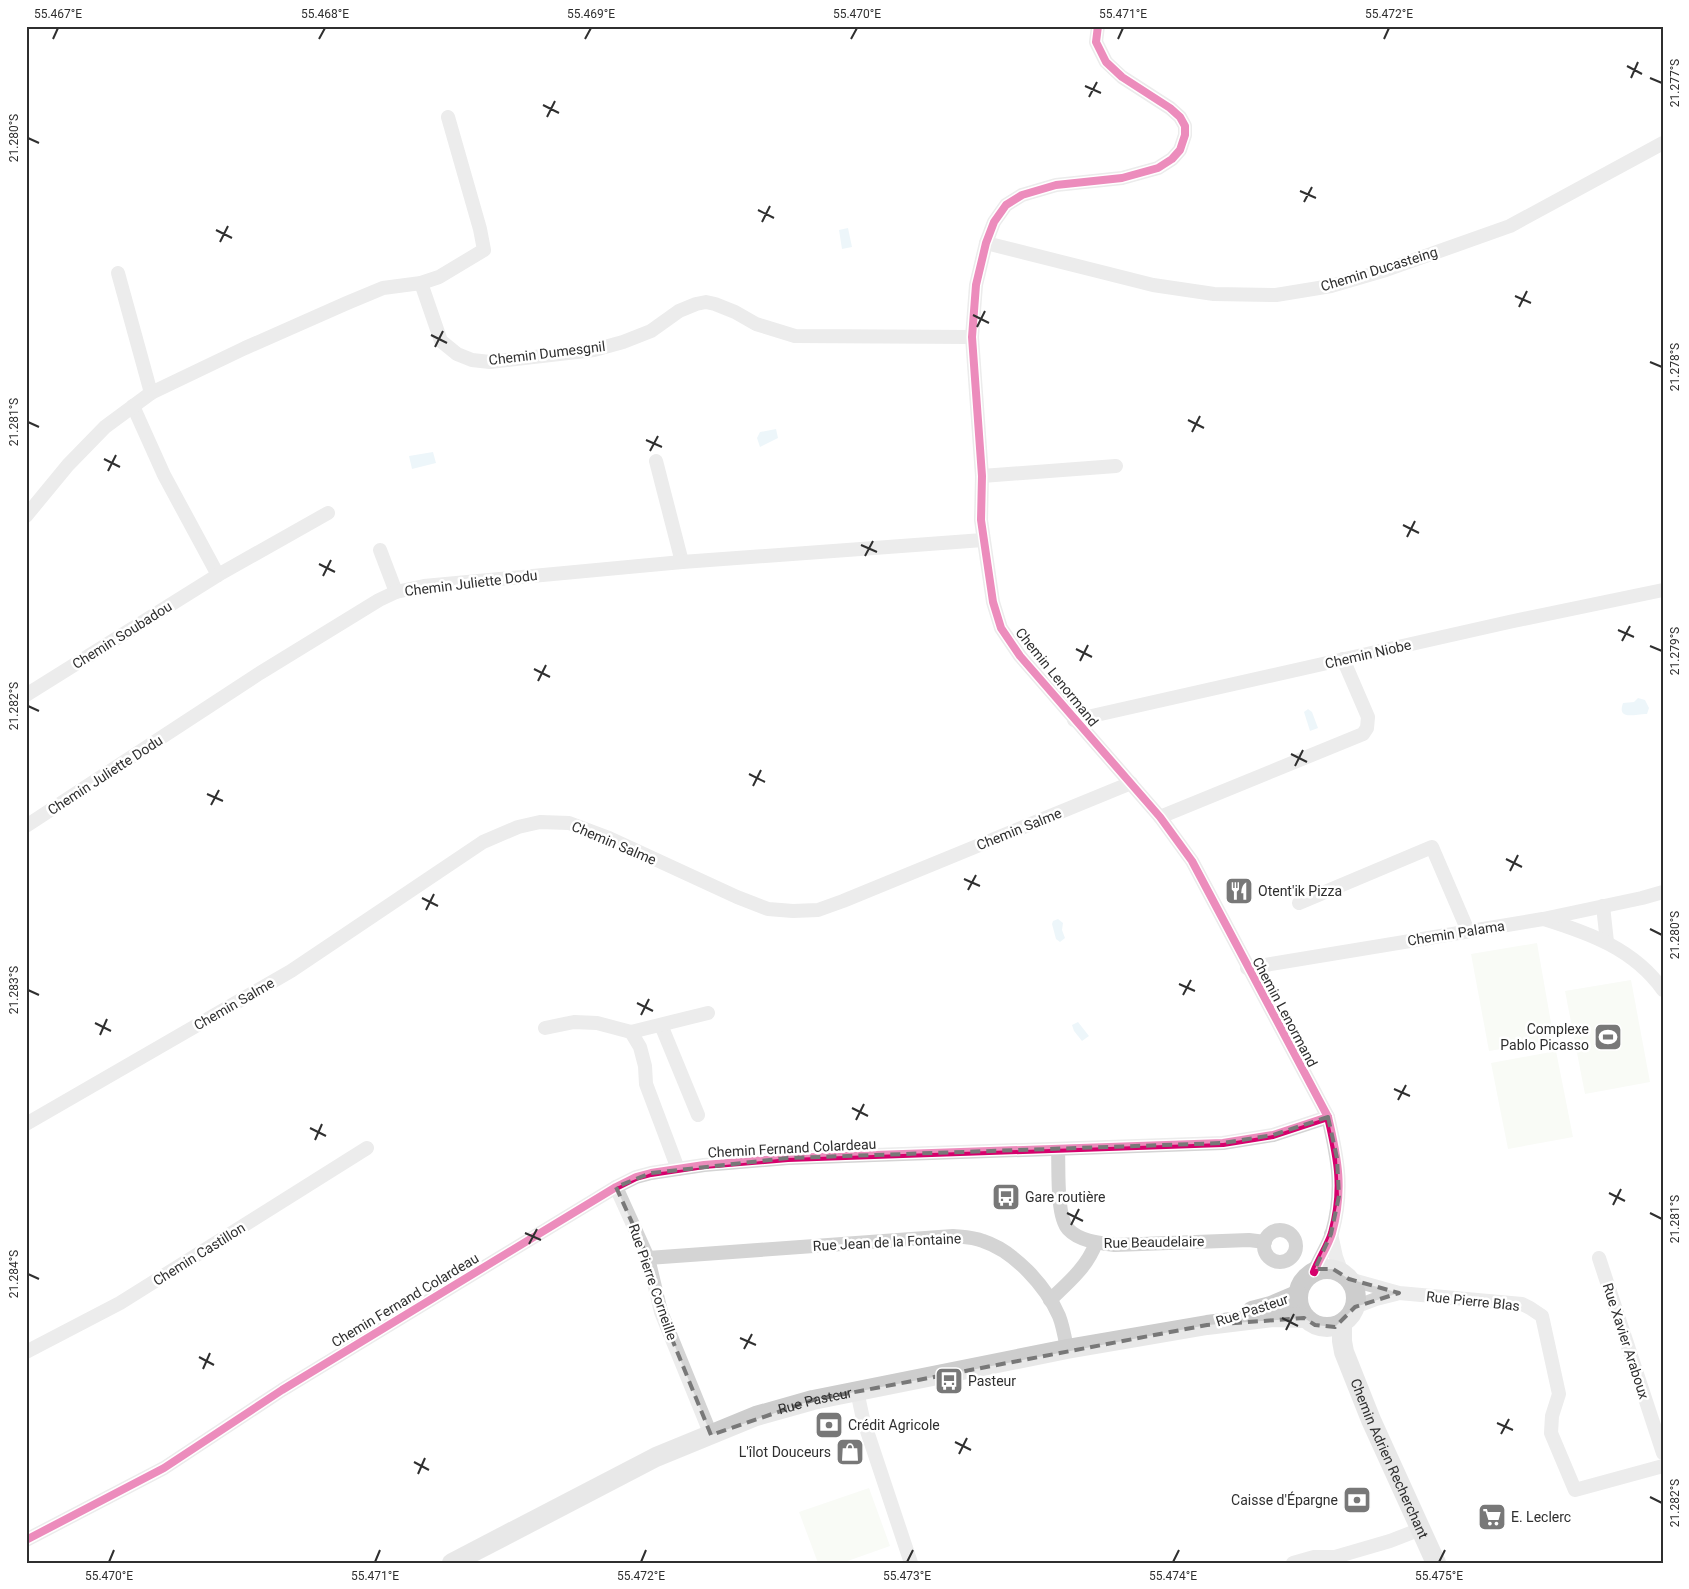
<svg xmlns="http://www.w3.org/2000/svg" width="1689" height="1589" font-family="Roboto,sans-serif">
<rect width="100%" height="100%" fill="#fff"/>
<g fill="#f1f5ec">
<path d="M 1537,943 L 1554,1040 L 1489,1051 L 1471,954 Z"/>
<path d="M 1631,980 L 1650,1082 L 1585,1094 L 1565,991 Z"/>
<path d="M 1556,1051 L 1573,1137 L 1508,1149 L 1491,1063 Z"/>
<path d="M 869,1488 L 890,1546 L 842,1563 L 818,1563 L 799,1512 Z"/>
</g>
<g fill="#d8ebf3">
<path d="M 848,228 L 852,247 L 842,249 L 839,230 Z"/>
<path d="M 776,429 L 778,438 L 760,447 L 757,438 L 760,432 Z"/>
<path d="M 433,452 L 436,463 L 412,469 L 409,456 Z"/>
<path d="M 1638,698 L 1645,700 L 1649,708 L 1647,714 C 1638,713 1616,722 1623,703 L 1634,702 Z"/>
<path d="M 1308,709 L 1312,712 L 1318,728 L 1310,731 L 1304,712 Z"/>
<path d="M 1058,919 L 1063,923 L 1062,930 L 1065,938 L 1060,942 L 1056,939 L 1052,924 L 1053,921 Z"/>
<path d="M 1078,1022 L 1089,1036 L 1082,1041 L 1074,1031 L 1072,1025 Z"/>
</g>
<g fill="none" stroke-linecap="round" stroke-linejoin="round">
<g stroke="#d4d4d4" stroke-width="14">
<path d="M 1098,26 L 1096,42 L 1106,62 L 1122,77 L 1170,108 L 1180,117 L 1185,126 L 1185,135 L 1180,150 L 1172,159 L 1158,168 L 1122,178 L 1056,185 L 1022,195 L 1006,205 L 994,222 L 986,243 L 976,285 L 972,337 L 982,476 L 981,520 L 993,602 L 1001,628 L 1020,656 L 1160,817 L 1192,861 L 1328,1117 C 1338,1159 1344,1190 1332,1233 C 1328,1246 1319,1259 1314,1272"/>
<path d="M 986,243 L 1153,285 L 1214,294 L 1276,295 L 1331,286 L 1386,270 L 1510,226 L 1663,143"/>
<path d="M 118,273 L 151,393"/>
<path d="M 421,283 L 441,341 L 457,354 L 472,360 L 490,362 L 594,350 L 623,342 L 651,331 L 679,311 L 696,304 L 706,302 L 715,304 L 735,312 L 756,324 L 795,336 L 972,337"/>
<path d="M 133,406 L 164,475 L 218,575"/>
<path d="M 656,461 L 682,562"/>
<path d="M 982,476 L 1116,466"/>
<path d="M 26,516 L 68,465 L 105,427 L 151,393 L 245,348 L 347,303 L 383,288 L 421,283 L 439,277 L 484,250 L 480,229 L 448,117"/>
<path d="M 380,550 L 396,592"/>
<path d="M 26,695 L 218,575 L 328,513"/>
<path d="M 1074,720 L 1509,622 L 1663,590"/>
<path d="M 1160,817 L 1363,734 L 1367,728 L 1368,717 L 1343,659"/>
<path d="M 26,826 L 260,673 L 379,600 L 396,592 L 424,586 L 682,562 L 983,540"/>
<path d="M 1299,903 L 1432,847 L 1468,931"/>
<path d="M 1603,906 L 1607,942"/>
<path d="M 1544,919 C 1589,933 1634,949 1663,990"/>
<path d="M 1247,968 L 1543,919 L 1642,898 L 1663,892"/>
<path d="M 661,1025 L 698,1115"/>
<path d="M 545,1028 L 574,1022 L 597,1023 L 631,1032 L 708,1013"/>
<path d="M 631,1032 L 640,1047 L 645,1066 L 646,1084 L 678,1169"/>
<path d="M 26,1124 L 291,971 L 483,842 L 518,827 L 540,822 L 569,823 L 609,838 L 737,897 L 768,909 L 793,911 L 818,910 L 843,901 L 1131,783"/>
<path d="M 1058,1149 C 1059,1167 1056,1216 1068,1229 C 1079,1241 1099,1243 1115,1245 L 1249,1240 L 1265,1242"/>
<path d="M 616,1187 L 648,1258 L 661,1312 L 711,1435"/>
<circle cx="1280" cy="1246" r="16"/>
<path d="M 1331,1234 L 1336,1257 L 1342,1273"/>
<path d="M 648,1258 L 953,1236 C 963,1237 973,1237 983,1241 C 1014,1251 1046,1286 1059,1316 C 1063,1326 1065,1338 1067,1349"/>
<path d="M 1599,1258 L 1663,1453"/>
<path d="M 1349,1279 L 1399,1293 L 1522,1304 L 1530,1308 L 1542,1316 L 1559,1394 L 1552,1416 L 1551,1433 L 1575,1490 L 1663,1466"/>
<path d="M 1050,1300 C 1069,1282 1087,1267 1096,1243"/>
<path d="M 1355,1307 L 1376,1299 L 1396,1294"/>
<path d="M 26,1352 L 120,1303 L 367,1148"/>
<path d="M 857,1391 L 863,1419 L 911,1563"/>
<path d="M 26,1540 L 164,1468 L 282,1390 L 616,1187 L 636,1177 L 651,1173 L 704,1165 L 788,1158 L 1223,1143 L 1273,1135 L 1328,1117"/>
<path d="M 1293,1563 L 1314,1557 L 1335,1557 L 1390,1541 L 1421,1529"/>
</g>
<g stroke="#cdcdcd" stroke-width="20">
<circle cx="1327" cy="1298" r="29"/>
<path d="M 1252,1311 L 1271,1306 L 1297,1295"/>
<path id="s1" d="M 1342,1324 L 1342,1341 L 1344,1352 L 1371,1420 L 1436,1563"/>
<path id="s2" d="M 452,1563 L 656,1457 L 756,1416 L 813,1400 L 1067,1349 L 1207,1325 L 1273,1317 L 1304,1318"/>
</g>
<defs>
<g id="cycleway">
<path d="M 1098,26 L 1096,42 L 1106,62 L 1122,77 L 1170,108 L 1180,117 L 1185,126 L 1185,135 L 1180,150 L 1172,159 L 1158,168 L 1122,178 L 1056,185 L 1022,195 L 1006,205 L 994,222 L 986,243 L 976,285 L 972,337 L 982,476 L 981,520 L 993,602 L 1001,628 L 1020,656 L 1160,817 L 1192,861 L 1328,1117 C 1338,1159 1344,1190 1332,1233 C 1328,1246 1319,1259 1314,1272"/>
<path d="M 26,1540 L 164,1468 L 282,1390 L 616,1187 L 636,1177 L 651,1173 L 704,1165 L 788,1158 L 1223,1143 L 1273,1135 L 1328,1117"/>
</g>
</defs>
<use href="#cycleway" stroke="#fff" stroke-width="11"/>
<use href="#cycleway" stroke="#d6006c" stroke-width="8"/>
</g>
<path d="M0 0H1689V1589H0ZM 1328,1117 L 1337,1158 L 1339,1196 L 1331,1234 L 1315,1269 L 1333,1269 L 1349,1279 L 1399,1293 L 1355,1307 L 1335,1327 L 1315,1325 L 1304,1318 L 1207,1325 L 813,1400 L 711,1435 L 661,1312 L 648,1258 L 616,1187 L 651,1173 L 788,1158 L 1223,1143 L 1273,1135 Z" fill="#fff" fill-opacity=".55" fill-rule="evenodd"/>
<path fill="none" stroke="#787878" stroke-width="4" stroke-dasharray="10 6" stroke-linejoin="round" d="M 1328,1117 L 1337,1158 L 1339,1196 L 1331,1234 L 1315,1269 L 1333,1269 L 1349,1279 L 1399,1293 L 1355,1307 L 1335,1327 L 1315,1325 L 1304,1318 L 1207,1325 L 813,1400 L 711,1435 L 661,1312 L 648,1258 L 616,1187 L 651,1173 L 788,1158 L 1223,1143 L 1273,1135 Z"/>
<path fill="none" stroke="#2f2f2f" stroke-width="2" d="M 53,39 L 58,28M 319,39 L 325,28M 585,39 L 591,28M 851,39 L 857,28M 1118,39 L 1123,28M 1384,39 L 1389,28M 1627,66 L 1642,74M 1631,78 L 1638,62M 1650,78 L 1662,83M 1085,86 L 1101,93M 1089,97 L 1097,82M 543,105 L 559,113M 547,117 L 555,101M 28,138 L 39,143M 1300,191 L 1316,198M 1304,202 L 1312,187M 758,210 L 774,218M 762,222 L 770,206M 216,230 L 232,238M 220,242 L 228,226M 1515,296 L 1531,303M 1519,307 L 1527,291M 973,315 L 989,323M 977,327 L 985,311M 431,335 L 447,343M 435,347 L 443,331M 1650,362 L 1662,367M 1188,420 L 1204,428M 28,422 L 39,427M 1192,432 L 1200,416M 646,440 L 662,447M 650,451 L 658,436M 104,459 L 120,467M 108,471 L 116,455M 1403,525 L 1419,533M 1407,537 L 1415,521M 861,545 L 877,552M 865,556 L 873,541M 319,564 L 335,572M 323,576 L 331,560M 1618,630 L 1634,637M 1622,641 L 1630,626M 1650,646 L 1662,651M 1076,649 L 1092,657M 1080,661 L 1088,645M 534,669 L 550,677M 538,681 L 546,665M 28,706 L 39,711M 1291,754 L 1307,762M 1295,766 L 1303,750M 749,774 L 765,782M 753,786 L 761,770M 207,794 L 223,801M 211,805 L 219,790M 1506,859 L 1522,867M 1510,871 L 1518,855M 964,879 L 980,886M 968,890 L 976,875M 422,898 L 438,906M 426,910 L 434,894M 1650,929 L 1662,935M 1179,984 L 1195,991M 28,990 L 39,995M 1183,995 L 1191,980M 637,1003 L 653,1011M 641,1015 L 649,999M 95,1023 L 111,1031M 100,1035 L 107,1019M 1394,1089 L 1410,1096M 1398,1100 L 1406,1085M 852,1108 L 868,1116M 856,1120 L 864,1104M 310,1128 L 326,1136M 315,1140 L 322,1124M 1609,1193 L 1625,1201M 1613,1205 L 1621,1189M 1067,1213 L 1083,1221M 1650,1213 L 1662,1219M 1071,1225 L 1079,1209M 525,1233 L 541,1240M 529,1244 L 537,1229M 28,1274 L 39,1279M 1282,1318 L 1298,1326M 1286,1330 L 1294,1314M 740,1338 L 756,1345M 744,1349 L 752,1334M 199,1357 L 214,1365M 203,1369 L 210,1353M 1497,1423 L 1513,1430M 1501,1434 L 1509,1419M 955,1442 L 971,1450M 959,1454 L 967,1438M 414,1462 L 429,1470M 418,1474 L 425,1458M 1650,1497 L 1662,1503M 109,1562 L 114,1550M 375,1562 L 380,1550M 641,1562 L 646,1550M 907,1562 L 913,1550M 1173,1562 L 1179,1550M 1439,1562 L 1445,1550"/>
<defs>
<symbol id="restaurant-square" viewBox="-11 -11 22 22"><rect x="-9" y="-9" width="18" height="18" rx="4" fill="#787878" stroke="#fff"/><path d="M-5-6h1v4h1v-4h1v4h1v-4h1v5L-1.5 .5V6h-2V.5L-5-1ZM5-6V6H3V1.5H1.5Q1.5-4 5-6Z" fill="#fff"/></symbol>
<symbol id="stadium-square" viewBox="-11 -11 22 22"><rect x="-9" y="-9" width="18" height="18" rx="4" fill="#787878" stroke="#fff"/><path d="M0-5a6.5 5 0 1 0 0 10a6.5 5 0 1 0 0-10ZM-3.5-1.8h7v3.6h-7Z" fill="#fff"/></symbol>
<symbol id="bus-square" viewBox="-11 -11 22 22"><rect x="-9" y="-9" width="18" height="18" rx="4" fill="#787878" stroke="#fff"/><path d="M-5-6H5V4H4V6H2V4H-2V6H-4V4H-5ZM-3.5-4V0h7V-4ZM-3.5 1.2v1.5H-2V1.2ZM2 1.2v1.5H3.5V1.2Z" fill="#fff"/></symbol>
<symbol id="bank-square" viewBox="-11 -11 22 22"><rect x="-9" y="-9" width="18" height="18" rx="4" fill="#787878" stroke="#fff"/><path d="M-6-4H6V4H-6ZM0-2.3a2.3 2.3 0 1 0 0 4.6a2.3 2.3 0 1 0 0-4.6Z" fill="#fff"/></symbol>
<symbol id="shop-square" viewBox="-11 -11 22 22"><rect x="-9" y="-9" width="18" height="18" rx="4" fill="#787878" stroke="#fff"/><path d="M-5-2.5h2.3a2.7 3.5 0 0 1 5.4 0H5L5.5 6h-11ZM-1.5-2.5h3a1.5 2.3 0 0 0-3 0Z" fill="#fff"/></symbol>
<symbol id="supermarket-square" viewBox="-11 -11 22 22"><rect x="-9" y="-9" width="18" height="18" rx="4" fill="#787878" stroke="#fff"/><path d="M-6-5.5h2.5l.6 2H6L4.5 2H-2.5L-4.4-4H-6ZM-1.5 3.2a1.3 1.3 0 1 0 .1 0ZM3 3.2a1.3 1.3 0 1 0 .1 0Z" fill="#fff"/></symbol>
</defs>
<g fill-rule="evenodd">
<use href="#restaurant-square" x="1223" y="875" width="32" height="32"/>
<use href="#stadium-square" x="1592" y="1021" width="32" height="32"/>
<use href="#bus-square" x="990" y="1181" width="32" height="32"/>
<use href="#bus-square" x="933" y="1365" width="32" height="32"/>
<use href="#bank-square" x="813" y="1409" width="32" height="32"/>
<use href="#shop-square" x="834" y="1436" width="32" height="32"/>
<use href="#bank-square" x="1341" y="1484" width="32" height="32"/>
<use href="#supermarket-square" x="1476" y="1501" width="32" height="32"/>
</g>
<g text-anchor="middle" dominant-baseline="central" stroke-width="5" stroke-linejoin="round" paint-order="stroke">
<g font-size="14" fill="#2f2f2f" stroke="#fff">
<text transform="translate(1379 269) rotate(-17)">Chemin Ducasteing</text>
<text transform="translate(547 353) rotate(-7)">Chemin Dumesgnil</text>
<text transform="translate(471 583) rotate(-7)">Chemin Juliette Dodu</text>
<text transform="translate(122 635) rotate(-32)">Chemin Soubadou</text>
<text transform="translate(1368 654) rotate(-13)">Chemin Niobe</text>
<text transform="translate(1057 677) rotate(51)">Chemin Lenormand</text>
<text transform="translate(105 775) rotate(-33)">Chemin Juliette Dodu</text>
<text transform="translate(1019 829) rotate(-22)">Chemin Salme</text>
<text transform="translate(614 843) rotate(23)">Chemin Salme</text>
<text transform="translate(1456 933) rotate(-9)">Chemin Palama</text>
<text transform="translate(234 1004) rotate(-30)">Chemin Salme</text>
<text transform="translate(1285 1012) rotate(62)">Chemin Lenormand</text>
<text transform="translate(792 1148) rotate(-3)">Chemin Fernand Colardeau</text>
<text transform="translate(887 1242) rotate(-3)">Rue Jean de la Fontaine</text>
<text transform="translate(1154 1242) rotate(-1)">Rue Beaudelaire</text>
<text transform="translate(199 1254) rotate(-32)">Chemin Castillon</text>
<text transform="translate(653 1282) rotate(71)">Rue Pierre Corneille</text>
<text transform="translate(405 1300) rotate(-31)">Chemin Fernand Colardeau</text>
<text transform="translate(1473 1301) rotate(6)">Rue Pierre Blas</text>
<text transform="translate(1252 1310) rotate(-18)">Rue Pasteur</text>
<text transform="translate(1626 1341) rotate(72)">Rue Xavier Araboux</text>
<text stroke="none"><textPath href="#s2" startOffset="399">Rue Pasteur</textPath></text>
<text stroke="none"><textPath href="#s1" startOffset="144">Chemin Adrien Recherchant</textPath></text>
</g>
<g font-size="14" fill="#2f2f2f" stroke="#fff" text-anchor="start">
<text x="1258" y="891">Otent'ik Pizza</text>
<text x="1589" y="1029" text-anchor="end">Complexe<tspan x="1589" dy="16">Pablo Picasso</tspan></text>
<text x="1025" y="1197">Gare routière</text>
<text x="968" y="1381">Pasteur</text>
<text x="848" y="1425">Crédit Agricole</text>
<text x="831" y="1452" text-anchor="end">L'îlot Douceurs</text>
<text x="1338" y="1500" text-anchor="end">Caisse d'Épargne</text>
<text x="1511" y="1517">E. Leclerc</text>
</g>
</g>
<rect width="1689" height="1589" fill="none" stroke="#ffffff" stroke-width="55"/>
<rect x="28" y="28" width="1634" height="1534" fill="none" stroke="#2f2f2f" stroke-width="2"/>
<g font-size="12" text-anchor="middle" fill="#2f2f2f">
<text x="58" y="18">55.467°E</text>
<text x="325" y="18">55.468°E</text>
<text x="591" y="18">55.469°E</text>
<text x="857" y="18">55.470°E</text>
<text x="1123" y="18">55.471°E</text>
<text x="1389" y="18">55.472°E</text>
<text transform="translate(1675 83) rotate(-90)" y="4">21.277°S</text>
<text transform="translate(14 138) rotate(-90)" y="4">21.280°S</text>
<text transform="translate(1675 367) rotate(-90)" y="4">21.278°S</text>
<text transform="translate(14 422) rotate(-90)" y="4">21.281°S</text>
<text transform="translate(1675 651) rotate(-90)" y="4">21.279°S</text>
<text transform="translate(14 706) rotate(-90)" y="4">21.282°S</text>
<text transform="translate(1675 935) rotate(-90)" y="4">21.280°S</text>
<text transform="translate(14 990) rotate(-90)" y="4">21.283°S</text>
<text transform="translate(1675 1219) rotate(-90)" y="4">21.281°S</text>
<text transform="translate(14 1274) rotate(-90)" y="4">21.284°S</text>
<text transform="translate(1675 1503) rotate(-90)" y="4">21.282°S</text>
<text x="109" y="1580">55.470°E</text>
<text x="375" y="1580">55.471°E</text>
<text x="641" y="1580">55.472°E</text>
<text x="907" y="1580">55.473°E</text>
<text x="1173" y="1580">55.474°E</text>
<text x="1439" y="1580">55.475°E</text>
</g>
</svg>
